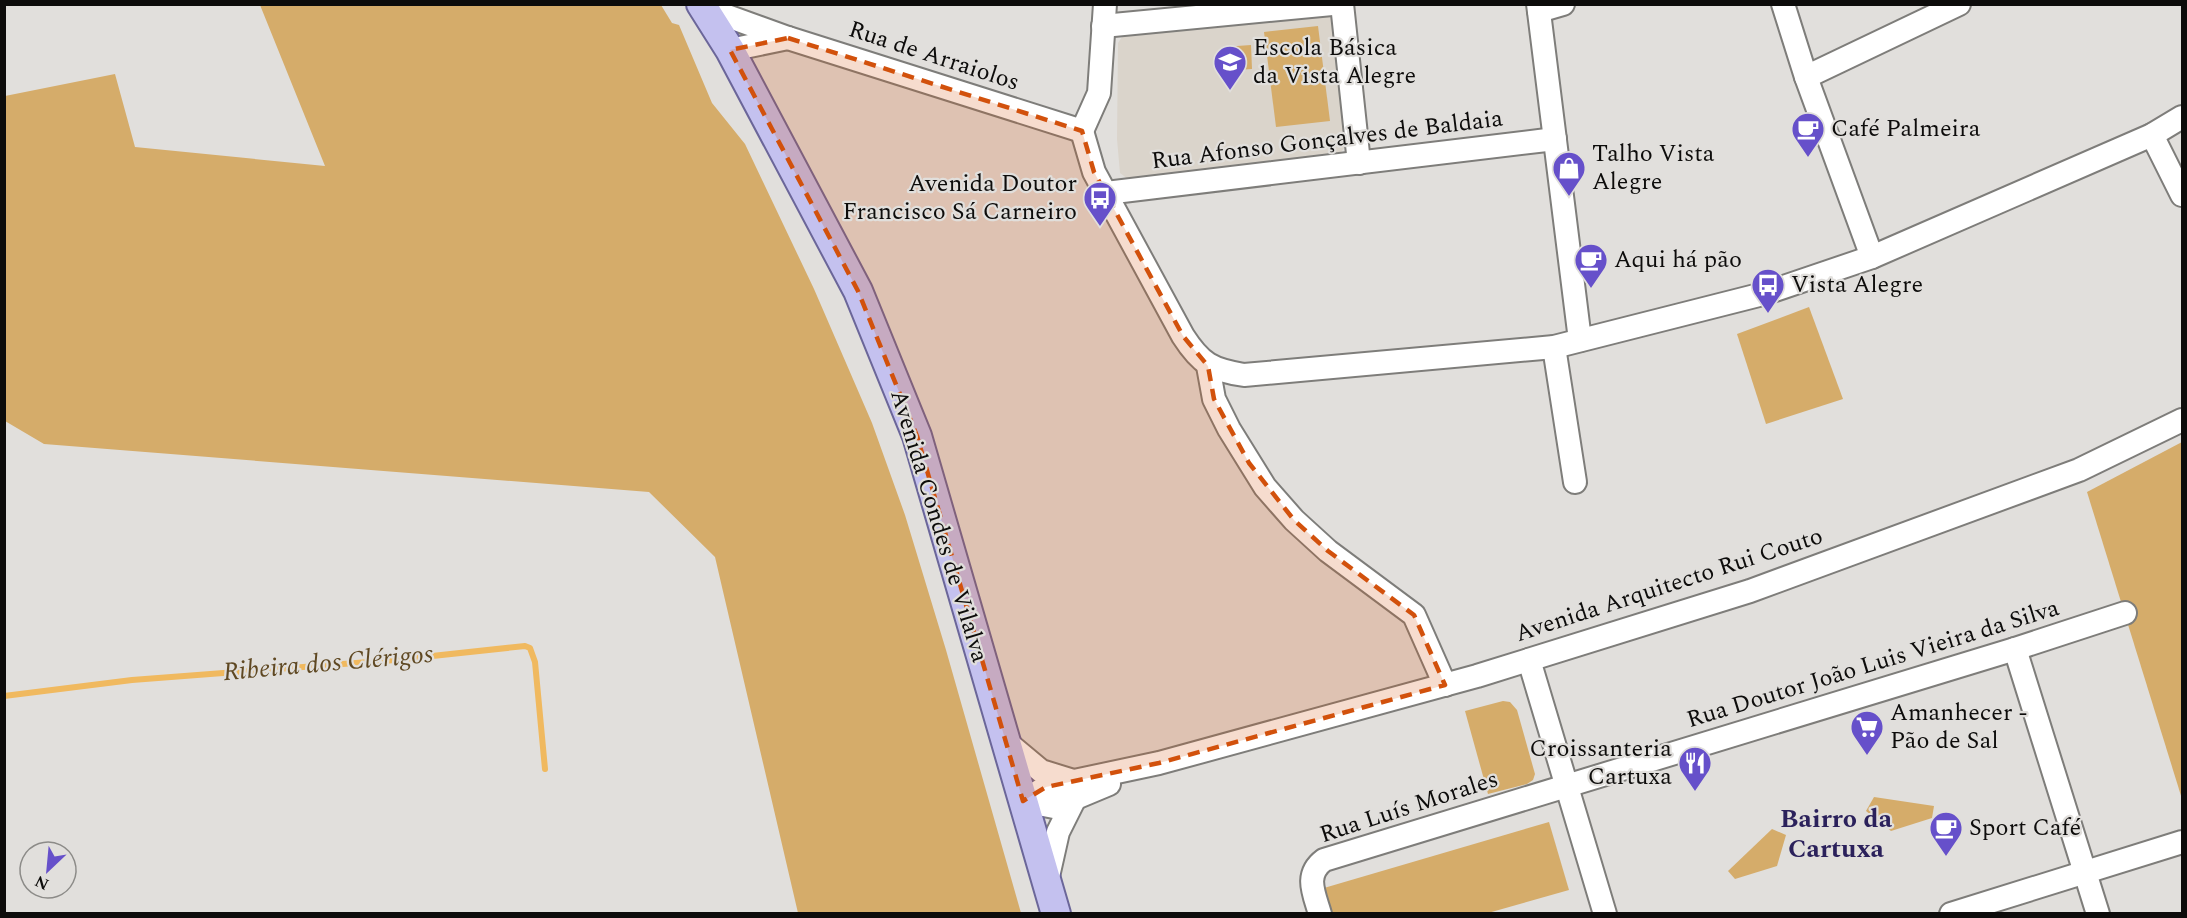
<svg xmlns="http://www.w3.org/2000/svg" width="2187" height="918" font-family="Spectral,serif">
<rect width="100%" height="100%" fill="#e1dfdc"/>
<path fill="#dad4cb" d="M 1326,14 L 1334,20 L 1348,143 L 1341,152 L 1128,179 L 1120,173 L 1117,139 L 1118,43 L 1124,34 Z"/>
<g fill="#d5ac6a">
<path d="M 260,5 L 661,5 L 672,23 L 679,25 L 712,103 L 745,144 L 814,289 L 872,423 L 905,515 L 946,650 L 1021,913 L 798,913 L 715,557 L 649,492 L 44,444 L 5,421 L 5,96 L 115,74 L 135,147 L 325,166 Z"/>
<path d="M 1318,26 L 1330,121 L 1276,127 L 1264,32 Z"/>
<path d="M 1251,45 L 1252,69 L 1224,71 L 1223,47 Z"/>
<path d="M 1809,307 L 1843,399 L 1766,424 L 1737,334 Z"/>
<path d="M 2182,442 L 2182,799 L 2087,492 Z"/>
<path d="M 1503,701 L 1510,702 L 1517,710 L 1535,774 L 1533,780 L 1527,784 L 1488,794 L 1465,711 Z"/>
<path d="M 1874,797 L 1934,806 L 1932,818 L 1891,831 L 1866,811 Z"/>
<path d="M 1549,822 L 1569,890 L 1488,913 L 1332,913 L 1324,888 Z"/>
<path d="M 1772,829 L 1786,835 L 1777,866 L 1735,879 L 1728,871 Z"/>
</g>
<g fill="none" stroke-linecap="round" stroke-linejoin="round">
<path stroke="#f0b95f" stroke-width="6" d="M 4,696 L 132,680 L 395,660 L 525,646 L 530,648 L 535,662 L 545,769"/>
<defs>
<g id="minor">
<path d="M 1342,4 L 1359,163"/>
<path d="M 1538,4 L 1580,340"/>
<path d="M 1783,4 L 1806,77 L 1872,257"/>
<path d="M 702,7 L 788,38 L 1082,131"/>
<path d="M 1539,11 L 1563,4"/>
<path d="M 1103,26 L 1332,4"/>
<path d="M 730,50 L 788,38"/>
<path d="M 1806,77 L 1959,4"/>
<path d="M 1082,131 L 1094,172 L 1183,336 C 1201,364 1212,370 1244,375 L 1554,347 L 1763,294 L 1872,257 L 2152,135 L 2182,117"/>
<path d="M 1082,131 L 1099,93 L 1105,4"/>
<path d="M 2152,135 L 2182,195"/>
<path d="M 1106,193 L 1555,139"/>
<path d="M 1554,347 L 1575,482"/>
<path d="M 1208,366 L 1214,399 L 1229,429 L 1265,487 L 1294,520 L 1328,551 L 1414,615 L 1445,685"/>
<path d="M 2015,649 L 2098,914"/>
<path d="M 1529,660 L 1605,914"/>
<path d="M 1005,741 L 1041,771 L 1070,780"/>
<path d="M 1023,801 L 1046,787 L 1159,763 L 1477,676 L 1750,591 L 2079,470 L 2182,420"/>
<path d="M 1023,801 L 1054,807 L 1109,784"/>
<path d="M 1047,881 L 1058,832 L 1075,798"/>
<path d="M 1320,914 C 1314,893 1304,875 1324,860 L 2015,649 L 2125,613"/>
<path d="M 1951,914 L 2182,842"/>
</g>
<path id="major" d="M 701,4 L 730,50 L 858,291 L 917,436 L 1056,914"/>
</defs>
<use href="#minor" stroke="#7e7d7a" stroke-width="26"/>
<use href="#major" stroke="#6b6699" stroke-width="32"/>
<use href="#minor" stroke="#fff" stroke-width="22"/>
<use href="#major" stroke="#c4c1ef" stroke-width="28"/>
</g>
<path fill="#d2510c" fill-opacity="0.2" stroke="#d2510c" stroke-width="4.5" stroke-dasharray="12 8" stroke-linejoin="round" d="M 788,38 L 1082,131 L 1094,172 L 1183,336 L 1208,366 L 1214,399 L 1249,463 L 1294,520 L 1328,551 L 1414,615 L 1445,685 L 1159,763 L 1046,787 L 1023,801 L 917,436 L 858,291 L 730,50 Z"/>
<defs>
<symbol id="school-pin" viewBox="-11 -11 22 30"><path d="M0 17L-7.5 6A9.5 9.5 0 1 1 7.5 6Z" fill="#6650ca" stroke="#e1dfdc"/><path d="M0-5L7-2L0 1L-7-2ZM-4 1L0 2.5L4 1V4Q0 6-4 4Z" fill="#fff"/></symbol>
<symbol id="cafe-pin" viewBox="-11 -11 22 30"><path d="M0 17L-7.5 6A9.5 9.5 0 1 1 7.5 6Z" fill="#6650ca" stroke="#e1dfdc"/><path d="M-5.5-4.5H6V0H3Q3 3.5 0 3.5H-2.5Q-5.5 3.5-5.5 0ZM3-3.2v2h1.7v-2ZM-6 4.5H4V6H-6Z" fill="#fff"/></symbol>
<symbol id="shop-pin" viewBox="-11 -11 22 30"><path d="M0 17L-7.5 6A9.5 9.5 0 1 1 7.5 6Z" fill="#6650ca" stroke="#e1dfdc"/><path d="M-5-2.5h2.3a2.7 3.5 0 0 1 5.4 0H5L5.5 6h-11ZM-1.5-2.5h3a1.5 2.3 0 0 0-3 0Z" fill="#fff"/></symbol>
<symbol id="bus-pin" viewBox="-11 -11 22 30"><path d="M0 17L-7.5 6A9.5 9.5 0 1 1 7.5 6Z" fill="#6650ca" stroke="#e1dfdc"/><path d="M-5-6H5V4H4V6H2V4H-2V6H-4V4H-5ZM-3.5-4V0h7V-4ZM-3.5 1.2v1.5H-2V1.2ZM2 1.2v1.5H3.5V1.2Z" fill="#fff"/></symbol>
<symbol id="supermarket-pin" viewBox="-11 -11 22 30"><path d="M0 17L-7.5 6A9.5 9.5 0 1 1 7.5 6Z" fill="#6650ca" stroke="#e1dfdc"/><path d="M-6-5.5h2.5l.6 2H6L4.5 2H-2.5L-4.4-4H-6ZM-1.5 3.2a1.3 1.3 0 1 0 .1 0ZM3 3.2a1.3 1.3 0 1 0 .1 0Z" fill="#fff"/></symbol>
<symbol id="restaurant-pin" viewBox="-11 -11 22 30"><path d="M0 17L-7.5 6A9.5 9.5 0 1 1 7.5 6Z" fill="#6650ca" stroke="#e1dfdc"/><path d="M-5-6h1v4h1v-4h1v4h1v-4h1v5L-1.5 .5V6h-2V.5L-5-1ZM5-6V6H3V1.5H1.5Q1.5-4 5-6Z" fill="#fff"/></symbol>
</defs>
<g fill-rule="evenodd">
<use href="#school-pin" x="1211" y="43" width="38" height="52"/>
<use href="#cafe-pin" x="1789" y="110" width="38" height="52"/>
<use href="#shop-pin" x="1550" y="149" width="38" height="52"/>
<use href="#bus-pin" x="1081" y="179" width="38" height="52"/>
<use href="#cafe-pin" x="1572" y="241" width="38" height="52"/>
<use href="#bus-pin" x="1749" y="266" width="38" height="52"/>
<use href="#supermarket-pin" x="1848" y="708" width="38" height="52"/>
<use href="#restaurant-pin" x="1676" y="744" width="38" height="52"/>
<use href="#cafe-pin" x="1927" y="809" width="38" height="52"/>
</g>
<g text-anchor="middle" dominant-baseline="central" stroke-width="4.5" stroke-linejoin="round" paint-order="stroke">
<g font-size="24" fill="#0d0c0b" stroke="#e1dfdc" text-anchor="start">
<text x="1253" y="48">Escola Básica<tspan x="1253" dy="28">da Vista Alegre</tspan></text>
<text x="1831" y="129">Café Palmeira</text>
<text x="1592" y="154">Talho Vista<tspan x="1592" dy="28">Alegre</tspan></text>
<text x="1077" y="184" text-anchor="end">Avenida Doutor<tspan x="1077" dy="28">Francisco Sá Carneiro</tspan></text>
<text x="1614" y="260">Aqui há pão</text>
<text x="1791" y="285">Vista Alegre</text>
<text x="1890" y="713">Amanhecer -<tspan x="1890" dy="28">Pão de Sal</tspan></text>
<text x="1672" y="749" text-anchor="end">Croissanteria<tspan x="1672" dy="28">Cartuxa</tspan></text>
<text x="1969" y="828">Sport Café</text>
</g>
<g font-size="24" fill="#0d0c0b" stroke="#e1dfdc">
<text transform="translate(934 56) rotate(18)">Rua de Arraiolos</text>
<text transform="translate(1327 140) rotate(-7)">Rua Afonso Gonçalves de Baldaia</text>
<text transform="translate(939 526) rotate(73)">Avenida Condes de Vilalva</text>
<text transform="translate(1669 585) rotate(-18)">Avenida Arquitecto Rui Couto</text>
<text transform="translate(1873 664) rotate(-17)">Rua Doutor João Luis Vieira da Silva</text>
<text transform="translate(1409 807) rotate(-18)">Rua Luís Morales</text>
</g>
<g font-size="26" font-style="italic" fill="#5f4822" stroke="#e1dfdc">
<text transform="translate(328 663) rotate(-5)">Ribeira dos Clérigos</text>
</g>
<g font-size="26" font-weight="bold" fill="#2b215b" stroke="#e1dfdc">
<text x="1836" y="819">Bairro da<tspan x="1836" dy="30">Cartuxa</tspan></text>
</g>
</g>
<rect width="2187" height="918" fill="none" stroke="#0d0c0b" stroke-width="12"/>
<g transform="translate(48 870) rotate(206)"><circle r="28" fill="#e1dfdc" stroke="#8c8b88" stroke-width="1.5"/>
<path d="M0-4.5L10 22L0 15L-10 22Z" fill="#6650ca"/>
<text y="-9" font-size="16" font-weight="bold" text-anchor="middle" fill="#0d0c0b">N</text>
</g>
</svg>
